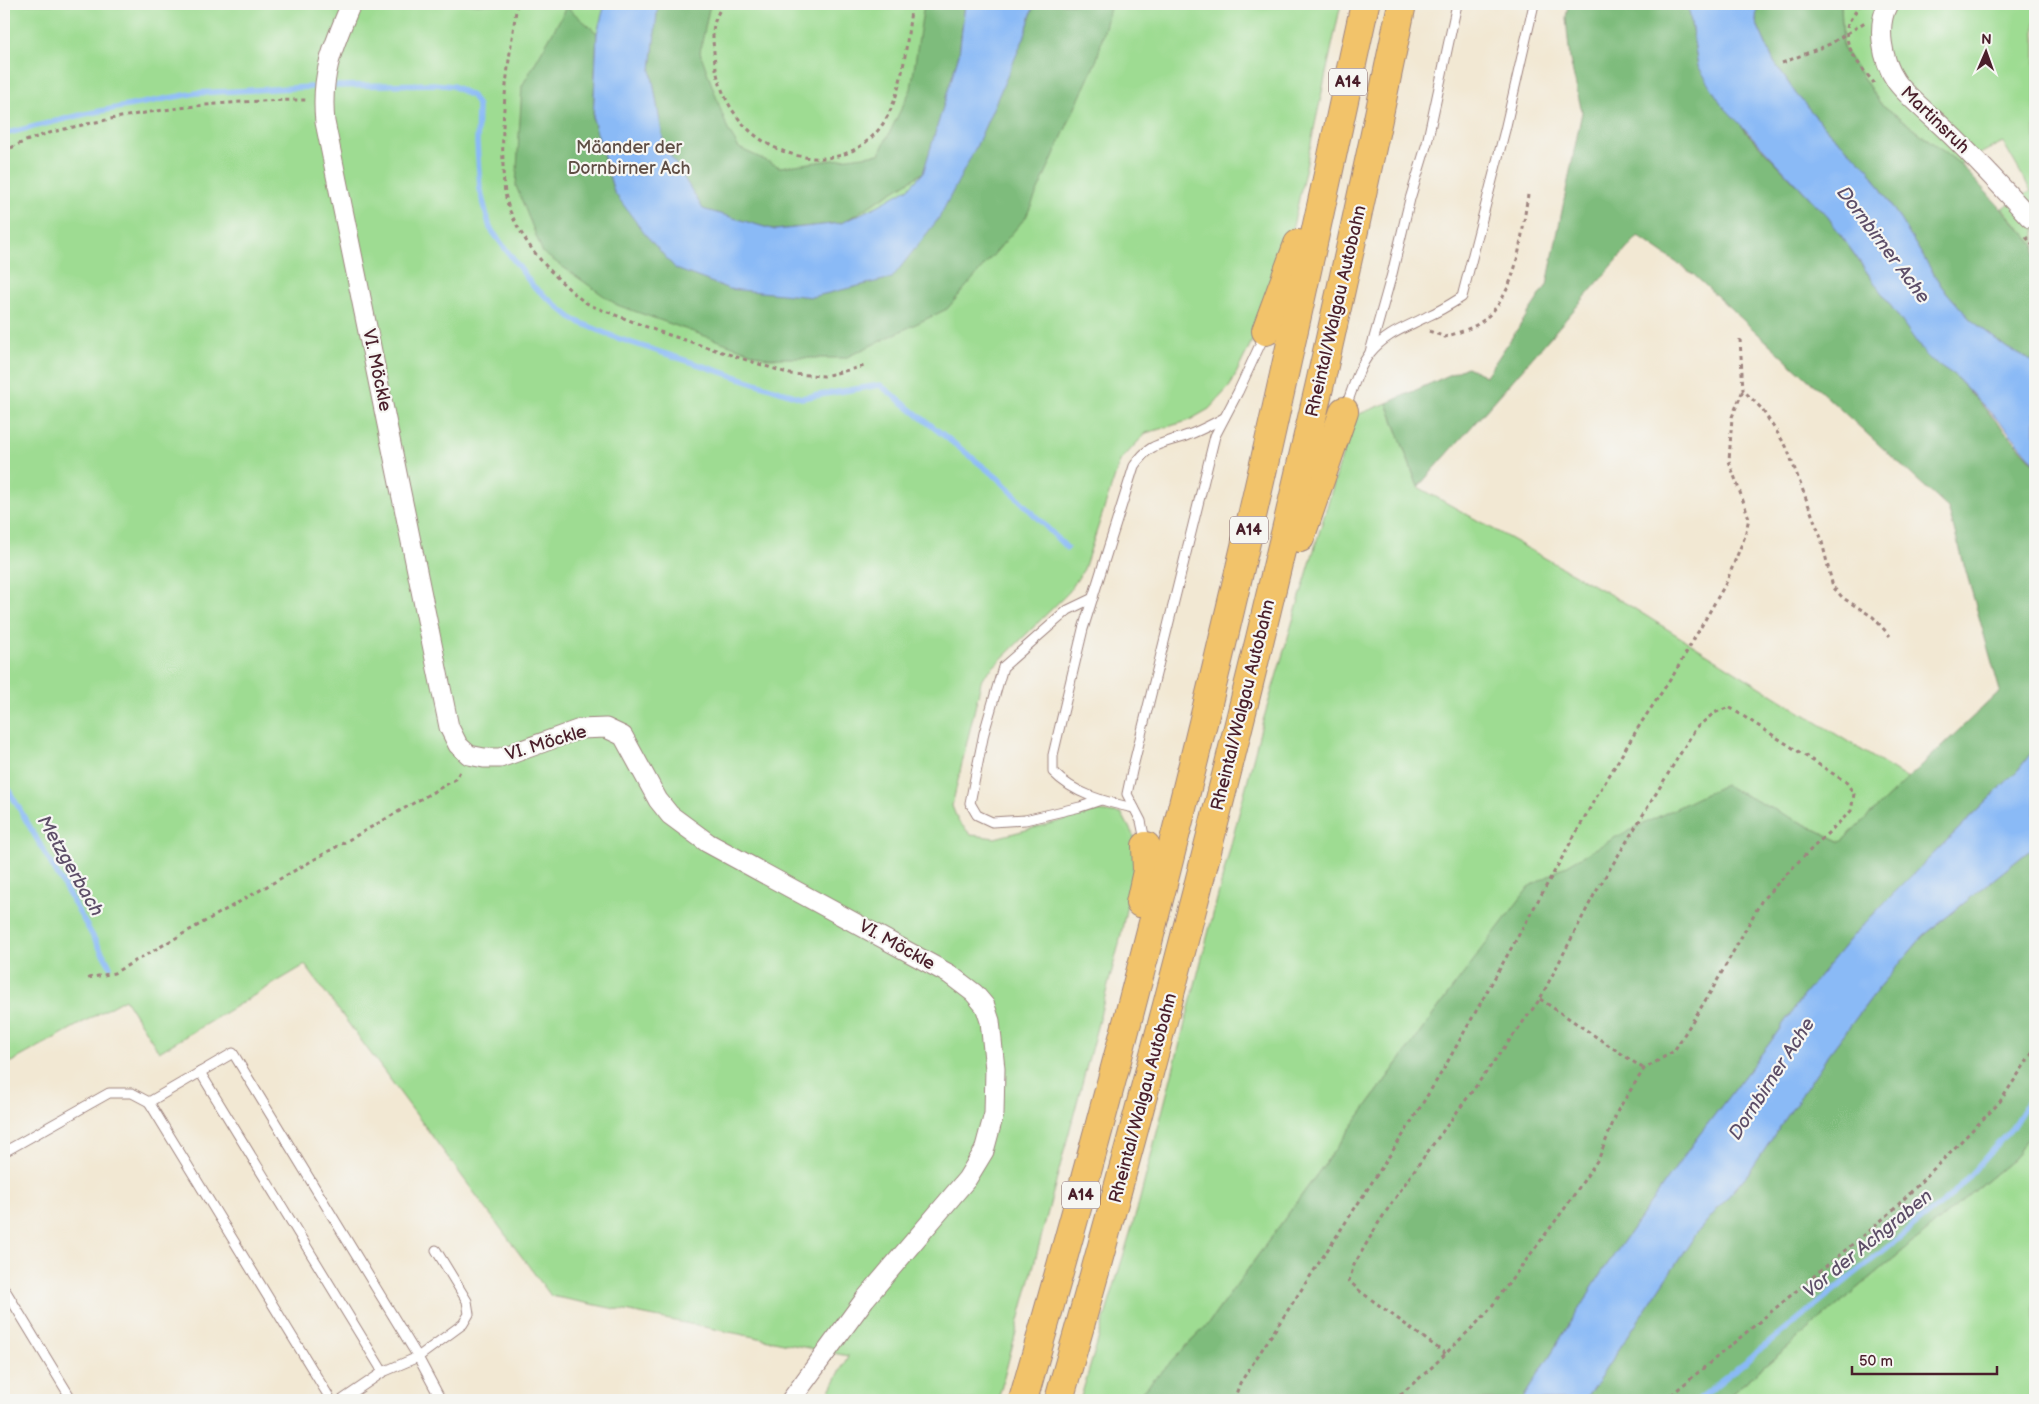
<svg xmlns="http://www.w3.org/2000/svg" width="2039" height="1404" font-family="'Balsamiq Sans',sans-serif">
<rect width="100%" height="100%" fill="#f6f6f2"/>
<filter id="ink" filterUnits="userSpaceOnUse"><feTurbulence type="fractalNoise" baseFrequency=".02" numOctaves="2"/><feDisplacementMap in="SourceGraphic" scale="10" xChannelSelector="R" yChannelSelector="G"/><feConvolveMatrix kernelMatrix="1 2 1 2 8 2 1 2 1" color-interpolation-filters="sRGB"/></filter>
<filter id="wash" filterUnits="userSpaceOnUse"><feTurbulence type="fractalNoise" baseFrequency=".0096" numOctaves="4" result="noise"/><feDisplacementMap in="SourceGraphic" scale="20" xChannelSelector="R" yChannelSelector="G"/><feGaussianBlur stdDeviation="1.12" result="paint"/><feColorMatrix in="noise" values="0 0 0 0 0 0 0 0 0 0 0 0 0 0 0 0 0 1.4 0 .05"/><feComposite in="paint" operator="in"/></filter>
<g filter="url(#wash)">
<rect width="100%" height="100%" fill="#f2e8d3"/>
<g fill="#9edc92" stroke="#747e5e">
<path d="M 4,4 L 1341,4 L 1289,245 L 1254,337 L 1230,386 L 1209,409 L 1188,421 L 1146,433 L 1120,461 L 1084,569 L 1069,592 L 982,678 L 952,806 L 958,821 L 971,835 L 995,838 L 1099,811 L 1122,814 L 1139,846 L 1119,944 L 998,1400 L 825,1400 L 848,1356 L 551,1296 L 305,965 L 159,1052 L 125,999 L 4,1066 Z"/>
<path d="M 1841,4 L 2035,4 L 2035,245 L 2002,208 L 2031,191 L 2003,142 L 1960,164 L 1880,103 L 1843,48 Z"/>
<path d="M 1387,403 L 1418,487 L 1627,604 L 1908,779 L 1841,842 L 1723,785 L 1449,993 L 1208,1324 L 1134,1400 L 1080,1400 L 1137,1210 L 1262,724 L 1354,416 Z"/>
<path d="M 2035,1127 L 2035,1400 L 1724,1400 L 2014,1158 Z"/>
</g>
<g fill="#7ebc7c" stroke="#646e54">
<path d="M 657,4 L 710,4 L 700,52 L 728,130 L 739,148 L 780,167 L 879,154 L 911,89 L 924,4 L 965,4 L 959,54 L 924,172 L 842,223 L 775,230 L 703,210 L 664,146 L 651,70 Z"/>
<path d="M 1034,4 L 1111,4 L 1097,59 L 1026,217 L 947,309 L 845,358 L 767,358 L 617,305 L 543,253 L 516,186 L 522,86 L 567,7 L 597,33 L 593,119 L 614,192 L 892,278 L 1024,38 Z"/>
<path d="M 1568,4 L 1688,4 L 1698,66 L 1747,133 L 1828,217 L 1887,301 L 2035,464 L 2035,748 L 2018,770 L 1886,901 L 1851,938 L 1803,996 L 1769,1044 L 1696,1139 L 1602,1272 L 1522,1400 L 1134,1400 L 1208,1324 L 1449,993 L 1529,887 L 1616,837 L 1724,785 L 1841,842 L 2000,691 L 1948,508 L 1693,274 L 1638,236 L 1506,388 L 1418,487 L 1387,403 L 1467,367 L 1486,376 L 1547,285 L 1582,112 L 1570,60 L 1566,18 Z"/>
<path d="M 1757,4 L 1841,4 L 1843,48 L 1880,103 L 1960,164 L 2035,245 L 2035,363 L 2007,348 L 1970,319 L 1942,287 L 1868,168 L 1830,133 L 1796,94 L 1774,62 L 1756,22 Z"/>
<path d="M 2035,846 L 2035,1127 L 2014,1158 L 1724,1400 L 1585,1400 L 1696,1234 L 1751,1170 L 1829,1054 L 1878,989 L 1923,936 Z"/>
</g>
<g fill="#8abaf6" stroke="#6a6c90">
<path d="M 605,4 L 658,4 L 651,70 L 664,145 L 703,209 L 775,230 L 841,223 L 879,205 L 909,188 L 923,173 L 959,54 L 965,4 L 1034,4 L 1024,38 L 976,147 L 939,218 L 892,278 L 812,297 L 729,289 L 676,269 L 644,233 L 614,192 L 593,119 L 597,33 Z"/>
<path d="M 1688,4 L 1757,4 L 1756,22 L 1774,62 L 1796,94 L 1830,133 L 1868,168 L 1942,287 L 1970,319 L 2007,348 L 2035,363 L 2035,463 L 2007,430 L 1954,375 L 1927,357 L 1828,217 L 1722,105 L 1698,66 Z"/>
<path d="M 2035,748 L 2035,846 L 1923,936 L 1878,989 L 1829,1054 L 1751,1170 L 1696,1234 L 1585,1400 L 1522,1400 L 1602,1272 L 1696,1139 L 1769,1044 L 1803,996 L 1851,938 L 1886,901 L 2018,770 Z"/>
</g>
<g fill="none" stroke-linecap="round" stroke-linejoin="round">
<g stroke="#8abaf6" stroke-width="5.5">
<path d="M 337,86 L 434,84 L 453,86 L 472,96 L 478,106 L 477,143 L 480,189 L 490,228 L 533,286 L 574,320 L 617,338 L 801,398 L 880,385 L 999,479 L 1067,548"/>
<path d="M 4,134 L 85,114 L 196,93 L 311,87"/>
<path d="M 4,782 L 110,966"/>
<path d="M 1698,1400 L 1952,1195 L 2011,1129 L 2035,1091"/>
</g>
</g>
</g>
<g filter="url(#ink)">
<g fill="none" stroke-linecap="round" stroke-linejoin="round">
<defs>
<g id="lane">
<path d="M 1370,352 L 1392,274 L 1410,199 L 1427,143 L 1457,4"/>
<path d="M 1345,409 C 1352,391 1358,368 1370,353 C 1386,333 1407,327 1428,316 C 1440,311 1451,304 1462,297 L 1505,130 L 1534,4"/>
<path d="M 1093,598 L 1068,610 L 1003,667 L 984,733 L 970,803 L 977,815 L 992,822 L 1025,820 L 1080,807 L 1101,800"/>
<path d="M 1134,808 C 1105,802 1074,794 1053,772 L 1053,755 L 1083,629 L 1134,466 C 1151,441 1162,445 1188,435 C 1200,431 1212,424 1224,418"/>
<path d="M 1146,845 L 1141,821 L 1127,794 L 1132,771 L 1215,436 L 1238,392 L 1265,334"/>
<path d="M 200,1072 L 383,1372"/>
<path d="M 4,1152 L 109,1093 L 132,1093 L 149,1102"/>
<path d="M 436,1250 L 467,1301 L 469,1314 L 463,1324 L 418,1357 L 441,1400"/>
<path d="M 4,1288 L 72,1400"/>
<path d="M 331,1400 L 149,1102 L 233,1053 L 418,1357 L 383,1372 L 342,1400"/>
</g>
<g id="street">
<path d="M 351,4 C 333,47 320,74 325,122 L 449,727 L 458,745 L 469,755 L 484,758 L 500,758 L 580,729 L 606,728 L 623,736 L 658,800 L 670,815 L 708,843 L 949,974 L 974,993 L 985,1006 L 990,1021 L 995,1069 L 994,1114 L 984,1151 L 967,1179 L 865,1299 L 791,1400"/>
<path d="M 1888,4 C 1876,26 1882,60 1896,81 C 1906,96 1934,118 1948,132 C 1977,160 2004,189 2030,218"/>
</g>
<g id="highway">
<path d="M 1266,331 L 1298,244"/>
<path d="M 1300,538 L 1344,411"/>
<path d="M 1140,903 L 1147,871 L 1146,846"/>
<path d="M 1023,1400 C 1102,1125 1175,847 1240,568 C 1284,381 1324,192 1365,4"/>
<path d="M 1059,1400 C 1190,939 1306,474 1402,4"/>
</g>
</defs>
<use href="#lane" stroke="#9e847f" stroke-width="11"/>
<use href="#street" stroke="#9e847f" stroke-width="21"/>
<use href="#highway" stroke="#9e847f" stroke-width="30"/>
<g stroke="#9e847f" stroke-width="3" stroke-dasharray="4 4" stroke-linecap="butt">
<path d="M 517,4 C 509,57 501,109 503,162 C 503,178 504,196 510,211 C 526,248 552,275 583,301 L 592,306 L 660,332 L 790,374 L 824,376 L 865,366"/>
<path d="M 723,4 C 720,9 717,15 715,21 C 712,30 713,42 714,52 C 717,108 756,153 813,158 C 840,160 863,149 880,128 C 904,96 906,43 912,4"/>
<path d="M 1861,4 C 1857,10 1851,17 1848,24 C 1841,46 1862,68 1874,83"/>
<path d="M 1782,63 L 1830,44 L 1865,22"/>
<path d="M 4,152 C 28,137 59,130 87,124 C 159,108 233,100 307,100"/>
<path d="M 2026,237 L 2035,248"/>
<path d="M 1429,331 L 1445,337 C 1459,332 1476,328 1487,317 C 1519,288 1521,235 1528,195"/>
<path d="M 1740,339 L 1743,390 L 1761,408 L 1786,446 L 1821,538 L 1833,587 L 1843,598 L 1873,617 L 1890,636"/>
<path d="M 88,978 L 114,973 L 456,779 L 460,771"/>
<path d="M 1540,999 L 1644,1069"/>
<path d="M 1234,1400 L 1240,1383 L 1405,1132 L 1443,1070 L 1595,799 L 1641,723 L 1674,674 L 1726,583 L 1745,536 L 1749,518 L 1729,461 L 1732,417 L 1743,390"/>
<path d="M 1394,1400 L 1430,1369 L 1486,1314 L 1565,1208 L 1599,1158 L 1618,1110 L 1644,1069 L 1674,1051 L 1713,988 L 1762,900 L 1800,860 L 1851,811 L 1854,794 L 1846,782 L 1729,707 L 1714,713 L 1696,728 L 1594,895 L 1540,999 L 1415,1169 L 1379,1222 L 1354,1265 L 1349,1281 L 1361,1292 L 1446,1354"/>
<path d="M 1665,1400 L 1890,1213 L 1999,1103 L 2035,1049"/>
</g>
<use href="#lane" stroke="#fff" stroke-width="9"/>
<use href="#street" stroke="#fff" stroke-width="19"/>
<use href="#highway" stroke="#f2c36a" stroke-width="28"/>
</g>
</g>
<g text-anchor="middle" dominant-baseline="central" stroke-width="4.5" stroke-linejoin="round" paint-order="stroke">
<g fill="#f6f6f2" stroke="#7e6067" stroke-width="1">
<rect x="1329" y="68.5" width="38" height="27" rx="4"/>
<rect x="1230" y="516.5" width="38" height="27" rx="4"/>
<rect x="1062" y="1181.5" width="38" height="27" rx="4"/>
</g>
<g font-size="16" font-weight="bold" fill="#4a1f2b">
<text x="1348" y="82">A14</text>
<text x="1249" y="530">A14</text>
<text x="1081" y="1195">A14</text>
</g>
<g font-size="18" fill="#4a1f2b" stroke="#f6f6f2">
<text transform="translate(1935 120) rotate(44)">Martinsruh</text>
<text transform="translate(1336 311) rotate(-77)">Rheintal/Walgau Autobahn</text>
<text transform="translate(377 370) rotate(78)">VI. Möckle</text>
<text transform="translate(1243 705) rotate(-76)">Rheintal/Walgau Autobahn</text>
<text transform="translate(546 743) rotate(-17)">VI. Möckle</text>
<text transform="translate(897 945) rotate(29)">VI. Möckle</text>
<text transform="translate(1143 1098) rotate(-75)">Rheintal/Walgau Autobahn</text>
</g>
<g font-size="18" fill="#5f4e45" stroke="#f6f6f2">
<text x="629" y="147">Mäander der<tspan x="629" dy="21">Dornbirner Ach</tspan></text>
</g>
<g font-size="19" font-style="italic" fill="#5d4e68" stroke="#f6f6f2">
<text transform="translate(1883 245) rotate(53)">Dornbirner Ache</text>
<text transform="translate(70 866) rotate(60)">Metzgerbach</text>
<text transform="translate(1772 1079) rotate(-57)">Dornbirner Ache</text>
<text transform="translate(1868 1244) rotate(-39)">Vor der Achgraben</text>
</g>
</g>
<rect width="2039" height="1404" fill="none" stroke="#f6f6f2" stroke-width="20"/>
<g transform="translate(1986 52) rotate(2)" stroke="#f6f6f2" stroke-width="4" paint-order="stroke">
<path d="M0-4L9 19L0 12L-9 19Z" fill="#4a1f2b"/>
<text y="-8" font-size="14" font-weight="bold" text-anchor="middle" fill="#4a1f2b">N</text>
</g>
<path d="M1852 1366v8h145v-8" fill="none" stroke="#4a1f2b" stroke-width="2.5"/>
<text x="1859" y="1366" font-size="15" fill="#4a1f2b" stroke="#f6f6f2" stroke-width="4" paint-order="stroke">50 m</text>
</svg>
